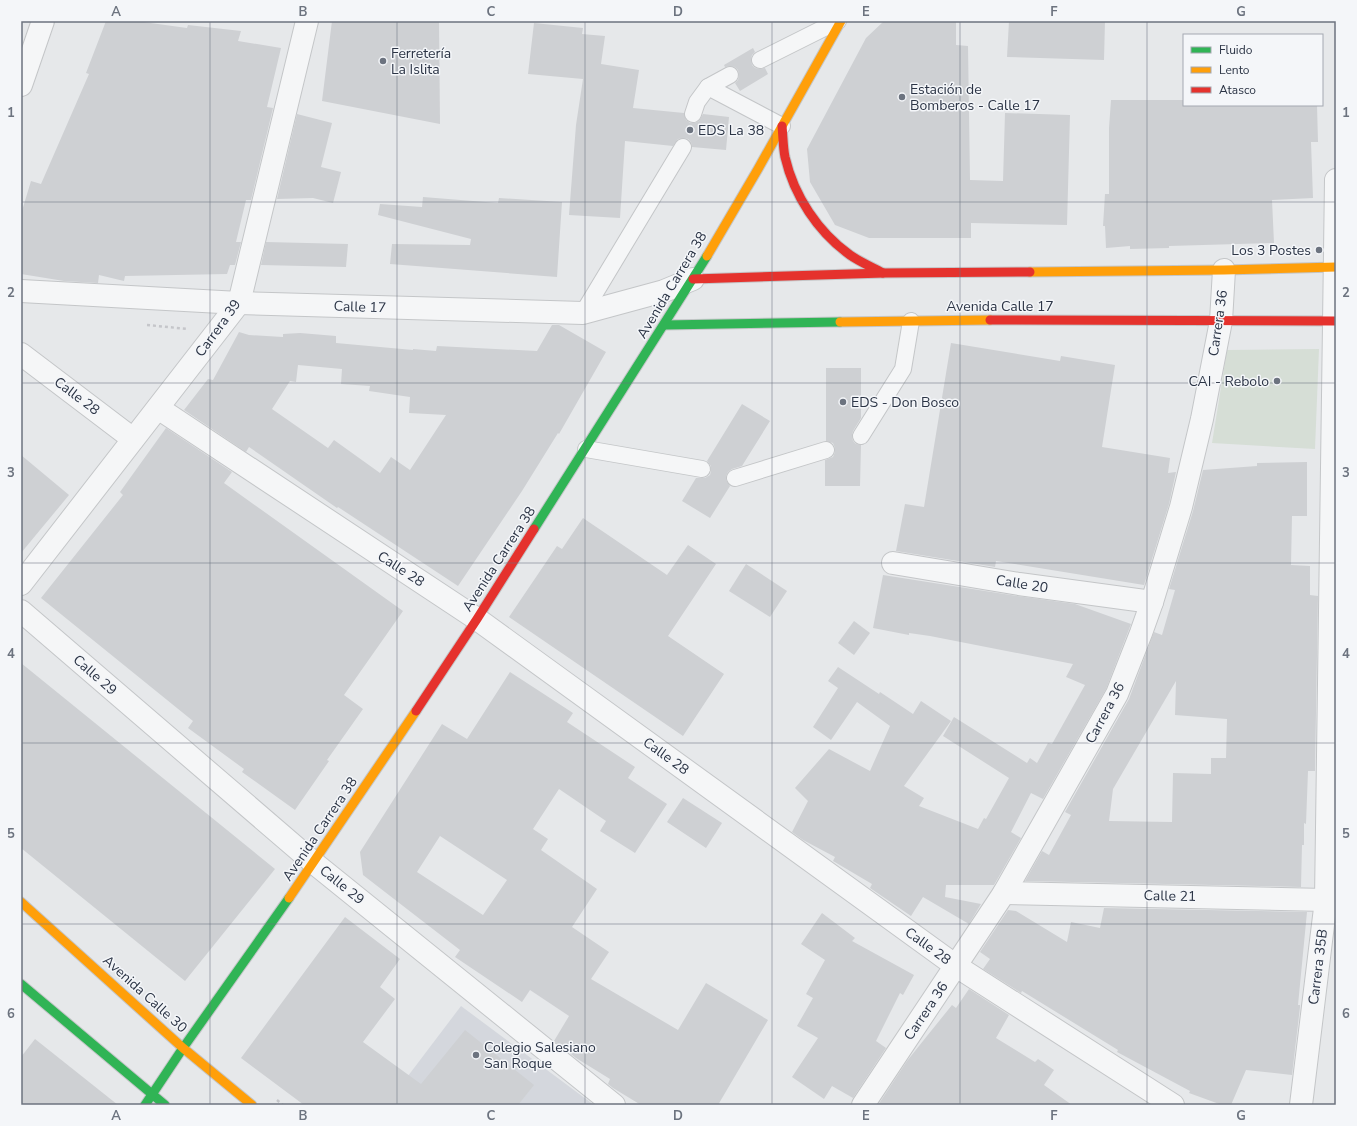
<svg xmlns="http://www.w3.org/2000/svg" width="1357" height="1126" font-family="'Nunito Sans',sans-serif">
<rect width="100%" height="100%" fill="#e6e8ea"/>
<path fill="#d4d7dd" d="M 461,1006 L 594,1105 L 386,1105 Z"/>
<path fill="#d6ded6" d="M 1319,349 L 1315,449 L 1212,443 L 1227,350 Z"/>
<g fill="#ced0d3" fill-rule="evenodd">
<path d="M 106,21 L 136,21 L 187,28 L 188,25 L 241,31 L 238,41 L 281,48 L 267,107 L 273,108 L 251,200 L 246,200 L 236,242 L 241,242 L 235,265 L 230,265 L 227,274 L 125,276 L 124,281 L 99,275 L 98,283 L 64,281 L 21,274 L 21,214 L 31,181 L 41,184 L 89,74 L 86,73 Z"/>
<path d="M 332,21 L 439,21 L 440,124 L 322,101 Z"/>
<path d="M 884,21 L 956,21 L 956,45 L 968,46 L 970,180 L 1003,181 L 1005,113 L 1070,115 L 1067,225 L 971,223 L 971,238 L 869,238 L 835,225 L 810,182 L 807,149 L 866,38 Z"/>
<path d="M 1009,21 L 1105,21 L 1104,60 L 1007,57 Z"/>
<path d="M 534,23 L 583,28 L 582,34 L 605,36 L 601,64 L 639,70 L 633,108 L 684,113 L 686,120 L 690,123 L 695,123 L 699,121 L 703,114 L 729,117 L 726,150 L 692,147 L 691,142 L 688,139 L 684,138 L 678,139 L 673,146 L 625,141 L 620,218 L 569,215 L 576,125 L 583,79 L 528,74 Z"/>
<path d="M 753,48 L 755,52 L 752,55 L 751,59 L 752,65 L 755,68 L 759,69 L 765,68 L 768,74 L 740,91 L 735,83 L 738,80 L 739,76 L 738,70 L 735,67 L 730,66 L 725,67 L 724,65 Z"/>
<path d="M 1111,100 L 1184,100 L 1184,105 L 1317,105 L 1318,142 L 1311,142 L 1313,198 L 1272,200 L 1274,243 L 1169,246 L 1169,248 L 1130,249 L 1130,246 L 1106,248 L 1105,226 L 1103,226 L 1105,194 L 1109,194 L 1109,128 Z"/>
<path d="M 297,114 L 332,123 L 321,167 L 341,172 L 333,203 L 313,198 L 277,199 Z"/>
<path d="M 423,197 L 498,203 L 499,198 L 562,202 L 557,277 L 390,264 L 392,244 L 470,245 L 471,239 L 378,215 L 380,204 L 422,207 Z"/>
<path d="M 266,242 L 348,244 L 346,267 L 261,265 Z"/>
<path d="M 552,325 L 559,325 L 606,352 L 559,434 L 558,433 L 522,491 L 458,586 L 338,507 L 337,508 L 249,447 L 246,452 L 184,410 L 208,379 L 213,380 L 239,332 L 249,335 L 283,337 L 283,334 L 300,333 L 336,336 L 336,343 L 413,350 L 413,349 L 436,351 L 437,346 L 537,351 ZM 298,365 L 342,369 L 341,384 L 370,386 L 369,391 L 410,397 L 409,413 L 446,415 L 410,470 L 391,457 L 380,473 L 334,440 L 328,448 L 272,409 L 290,381 L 296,382 Z"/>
<path d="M 951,343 L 1060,361 L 1061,356 L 1115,365 L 1102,447 L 1170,458 L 1168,473 L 1176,472 L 1169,504 L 1144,585 L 996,561 L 995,567 L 896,551 L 905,504 L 924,507 Z"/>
<path d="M 826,368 L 861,368 L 861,418 L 853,431 L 852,436 L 853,441 L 856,444 L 861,445 L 860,486 L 825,486 L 825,460 L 833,457 L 835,452 L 835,448 L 833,443 L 826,441 Z"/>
<path d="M 742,404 L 770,421 L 742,466 L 732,469 L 728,472 L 726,476 L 726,480 L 730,486 L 710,518 L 682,501 L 696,478 L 705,478 L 710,475 L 711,471 L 711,466 L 707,461 Z"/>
<path d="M 166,428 L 232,472 L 224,483 L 403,611 L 344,695 L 363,709 L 327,760 L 329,761 L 295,810 L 242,772 L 244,769 L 188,728 L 193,721 L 41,598 L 123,495 L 120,492 Z"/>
<path d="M 21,455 L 69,495 L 21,553 Z"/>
<path d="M 1307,462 L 1307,516 L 1292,516 L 1291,565 L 1310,566 L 1310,595 L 1318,596 L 1315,771 L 1308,771 L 1306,824 L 1304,823 L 1304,845 L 1302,845 L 1301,887 L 1025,881 L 1042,851 L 1049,855 L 1071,815 L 1065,812 L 1129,699 L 1154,632 L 1162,635 L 1175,590 L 1169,589 L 1193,511 L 1203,470 L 1257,466 L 1257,463 ZM 1176,681 L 1175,715 L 1227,719 L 1226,758 L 1211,758 L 1211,774 L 1173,773 L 1172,822 L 1109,821 L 1113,789 Z"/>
<path d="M 583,518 L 667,575 L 688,545 L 716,564 L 668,636 L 724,674 L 683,736 L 509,617 L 557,546 L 562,549 Z"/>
<path d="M 746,564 L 787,591 L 770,617 L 729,591 Z"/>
<path d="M 883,575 L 1017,596 L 1075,604 L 1131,624 L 1106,689 L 1043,799 L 1031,793 L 1011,832 L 1021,838 L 994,885 L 946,885 L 945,897 L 981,904 L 969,924 L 923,897 L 911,916 L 870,888 L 872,884 L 833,861 L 835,857 L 803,840 L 792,832 L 808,801 L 795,788 L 829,749 L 870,771 L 890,726 L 857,702 L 831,740 L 813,727 L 838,688 L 828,681 L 838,667 L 879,694 L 880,692 L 913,714 L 921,701 L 951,721 L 904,786 L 924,798 L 919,806 L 978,829 L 984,818 L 986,819 L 1009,778 L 943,736 L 954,717 L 1027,763 L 1030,758 L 1037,763 L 1048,743 L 1052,744 L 1085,685 L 1066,677 L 1073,664 L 930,636 L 909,633 L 909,635 L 873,628 Z"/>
<path d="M 854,621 L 870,633 L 854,655 L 838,643 Z"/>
<path d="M 21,663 L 275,869 L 185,981 L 21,848 Z"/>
<path d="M 510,672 L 573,713 L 567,722 L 635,767 L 628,778 L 667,804 L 635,853 L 600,831 L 606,821 L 559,789 L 533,829 L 548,839 L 541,850 L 597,889 L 572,927 L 609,952 L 591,979 L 678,1030 L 706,983 L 768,1020 L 718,1105 L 641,1105 L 613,1088 L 608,1084 L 610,1079 L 576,1058 L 554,1041 L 569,1016 L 530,990 L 522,1002 L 455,957 L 460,950 L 363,875 L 360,852 L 442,724 L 467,739 ZM 440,836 L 507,880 L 483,915 L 417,872 Z"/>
<path d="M 683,798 L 722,823 L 706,848 L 667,822 Z"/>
<path d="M 1104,908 L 1307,912 L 1298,1005 L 1300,1005 L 1300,1007 L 1292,1075 L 1246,1070 L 1231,1105 L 1222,1105 L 1189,1093 L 1190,1091 L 1117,1052 L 1118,1050 L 1022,991 L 1021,993 L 983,969 L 990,959 L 980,952 L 1008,910 L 1016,911 L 1067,942 L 1071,922 L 1100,928 Z"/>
<path d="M 822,913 L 855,938 L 852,941 L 914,975 L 903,995 L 900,993 L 876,1041 L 886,1048 L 853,1098 L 832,1086 L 824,1099 L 792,1077 L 818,1038 L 797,1026 L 813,998 L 806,994 L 825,960 L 801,944 Z"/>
<path d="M 345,917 L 400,959 L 380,987 L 395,999 L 363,1042 L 421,1084 L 465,1030 L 534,1085 L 518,1105 L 304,1105 L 241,1058 Z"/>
<path d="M 969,989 L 1009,1015 L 996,1038 L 1035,1062 L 1038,1059 L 1054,1070 L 1044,1085 L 1072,1105 L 878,1105 L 907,1061 L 927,1036 L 952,1005 L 956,1008 Z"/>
<path d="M 35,1039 L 118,1105 L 21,1105 L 21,1057 Z"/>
</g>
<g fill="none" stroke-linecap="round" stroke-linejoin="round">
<defs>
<g id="lane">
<path d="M 760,60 L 838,21"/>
<path d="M 708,87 L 730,75"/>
<path d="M 693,114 L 697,102 L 708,87 L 782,126"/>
<path d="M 583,313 L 683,147"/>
<path d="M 861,436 L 903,369 L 911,321"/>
<path d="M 586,449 L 702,469"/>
<path d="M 735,478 L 826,450"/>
</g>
<g id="street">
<path d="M 21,85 L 43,21"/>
<path d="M 21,291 L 239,303 L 583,313 L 664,291 L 693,279"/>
<path d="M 21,354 L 133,439"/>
<path d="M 158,408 L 477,619 L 956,966 L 1173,1105"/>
<path d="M 893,563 L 1019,584 L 1152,602"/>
<path d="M 21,584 L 239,303 L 307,21"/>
<path d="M 21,611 L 314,863 L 614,1105"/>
<path d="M 1004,893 L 1326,900 L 1336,902"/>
<path d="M 863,1105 L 1004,893 L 1117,694 L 1141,633 L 1152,602 L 1181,507 L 1202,419 L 1221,321 L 1224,270"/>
<path d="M 1301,1105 L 1326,900 L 1336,180"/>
</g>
<g id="fast">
<path d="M 665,325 L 840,322"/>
<path d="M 534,529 L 707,256"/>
<path d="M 21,984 L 165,1105"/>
<path d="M 145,1105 L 183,1048 L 289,898"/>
</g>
<g id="slow">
<path d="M 707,256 L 758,169 L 841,21"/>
<path d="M 1030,272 L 1224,270 L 1336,267"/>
<path d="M 840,322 L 990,320"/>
<path d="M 289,898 L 416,711"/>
<path d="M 21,902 L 183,1048 L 252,1105"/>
</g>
<g id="jam">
<path d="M 782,126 C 783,136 783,147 785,157 C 794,196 818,232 850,255 C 860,262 872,267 883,273"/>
<path d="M 693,279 L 884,273 L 1030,272"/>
<path d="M 990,320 L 1336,321"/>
<path d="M 416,711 L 477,619 L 534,529"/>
</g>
</defs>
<use href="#lane" stroke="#c4c6c8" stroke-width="18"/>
<use href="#street" stroke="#c4c6c8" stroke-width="24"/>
<use href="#fast" stroke="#c4c6c8" stroke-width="11"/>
<use href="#slow" stroke="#c4c6c8" stroke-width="11"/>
<use href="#jam" stroke="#c4c6c8" stroke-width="11"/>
<g stroke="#c5c6ca" stroke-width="2.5" stroke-dasharray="3 3" stroke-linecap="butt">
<path d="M 147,325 L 188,329"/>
<path d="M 277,1100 L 283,1105"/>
</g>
<use href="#lane" stroke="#f5f6f7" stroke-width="16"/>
<use href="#street" stroke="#f5f6f7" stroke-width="22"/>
<use href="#fast" stroke="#30b455" stroke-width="9"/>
<use href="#slow" stroke="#ff9f0a" stroke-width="9"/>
<use href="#jam" stroke="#e5322d" stroke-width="9"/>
</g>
<path fill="none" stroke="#6c737f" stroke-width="1" stroke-opacity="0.55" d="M 210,21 L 210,1105M 397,21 L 397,1105M 585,21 L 585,1105M 772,21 L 772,1105M 960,21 L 960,1105M 1147,21 L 1147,1105M 21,202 L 1336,202M 21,383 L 1336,383M 21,563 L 1336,563M 21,743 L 1336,743M 21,924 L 1336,924"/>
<g fill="#6c737f" stroke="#f4f6f9" stroke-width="1.5">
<circle cx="383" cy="61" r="4"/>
<circle cx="902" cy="97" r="4"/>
<circle cx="690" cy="130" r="4"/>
<circle cx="1319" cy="250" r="4"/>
<circle cx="1277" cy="381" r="4"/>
<circle cx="843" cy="402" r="4"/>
<circle cx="476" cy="1055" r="4"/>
</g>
<g text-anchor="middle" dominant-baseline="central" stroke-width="3" stroke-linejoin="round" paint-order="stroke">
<g font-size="14" fill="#2b3445" stroke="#f4f6f9" text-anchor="start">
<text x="391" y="53">Ferretería<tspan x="391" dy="16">La Islita</tspan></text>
<text x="910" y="89">Estación de<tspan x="910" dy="16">Bomberos - Calle 17</tspan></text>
<text x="698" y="130">EDS La 38</text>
<text x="1311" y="250" text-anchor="end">Los 3 Postes</text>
<text x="1269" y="381" text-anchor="end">CAI - Rebolo</text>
<text x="851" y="402">EDS - Don Bosco</text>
<text x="484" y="1047">Colegio Salesiano<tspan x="484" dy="16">San Roque</tspan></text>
</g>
<g font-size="14" fill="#2b3445" stroke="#f4f6f9">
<text transform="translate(672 285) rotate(-59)">Avenida Carrera 38</text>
<text x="1000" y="306">Avenida Calle 17</text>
<text transform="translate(360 307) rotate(2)">Calle 17</text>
<text transform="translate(1218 323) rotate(-82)">Carrera 36</text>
<text transform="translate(218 328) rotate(-54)">Carrera 39</text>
<text transform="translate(77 396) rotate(37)">Calle 28</text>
<text transform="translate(499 559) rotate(-57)">Avenida Carrera 38</text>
<text transform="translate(401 569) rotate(33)">Calle 28</text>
<text transform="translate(1022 584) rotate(9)">Calle 20</text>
<text transform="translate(95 675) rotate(41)">Calle 29</text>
<text transform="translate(1105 713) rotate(-62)">Carrera 36</text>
<text transform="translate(666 756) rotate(36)">Calle 28</text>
<text transform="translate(320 829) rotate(-56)">Avenida Carrera 38</text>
<text transform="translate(342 885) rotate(39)">Calle 29</text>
<text transform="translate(1170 896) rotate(1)">Calle 21</text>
<text transform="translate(928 946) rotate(36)">Calle 28</text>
<text transform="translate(1318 967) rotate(-83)">Carrera 35B</text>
<text transform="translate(145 994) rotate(42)">Avenida Calle 30</text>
<text transform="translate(926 1011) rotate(-56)">Carrera 36</text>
</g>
</g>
<rect width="1357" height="1126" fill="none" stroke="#f4f6f9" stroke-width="44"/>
<rect x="1183" y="34" width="140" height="72" fill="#f4f6f9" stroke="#a4a8b1"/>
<rect x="1191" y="47" width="20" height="6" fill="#30b455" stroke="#a4a8b1"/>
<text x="1219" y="54" font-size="12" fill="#2b3445">Fluido</text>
<rect x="1191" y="67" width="20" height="6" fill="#ff9f0a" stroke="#a4a8b1"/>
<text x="1219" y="74" font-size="12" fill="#2b3445">Lento</text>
<rect x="1191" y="87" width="20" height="6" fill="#e5322d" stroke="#a4a8b1"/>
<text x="1219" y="94" font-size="12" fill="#2b3445">Atasco</text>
<rect x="22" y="22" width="1313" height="1082" fill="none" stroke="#6c737f" stroke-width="1.5"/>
<g font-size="13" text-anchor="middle" font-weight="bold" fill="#6c737f">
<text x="116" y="16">A</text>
<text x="303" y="16">B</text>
<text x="491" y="16">C</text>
<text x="678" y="16">D</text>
<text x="866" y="16">E</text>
<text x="1054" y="16">F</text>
<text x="1241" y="16">G</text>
<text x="11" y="117">1</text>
<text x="1346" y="117">1</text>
<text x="11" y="297">2</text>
<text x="1346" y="297">2</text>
<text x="11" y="477">3</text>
<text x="1346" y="477">3</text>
<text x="11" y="658">4</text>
<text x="1346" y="658">4</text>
<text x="11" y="838">5</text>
<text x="1346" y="838">5</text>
<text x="11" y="1018">6</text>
<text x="1346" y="1018">6</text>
<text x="116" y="1120">A</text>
<text x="303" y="1120">B</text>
<text x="491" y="1120">C</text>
<text x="678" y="1120">D</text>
<text x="866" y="1120">E</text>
<text x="1054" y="1120">F</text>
<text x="1241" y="1120">G</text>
</g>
</svg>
